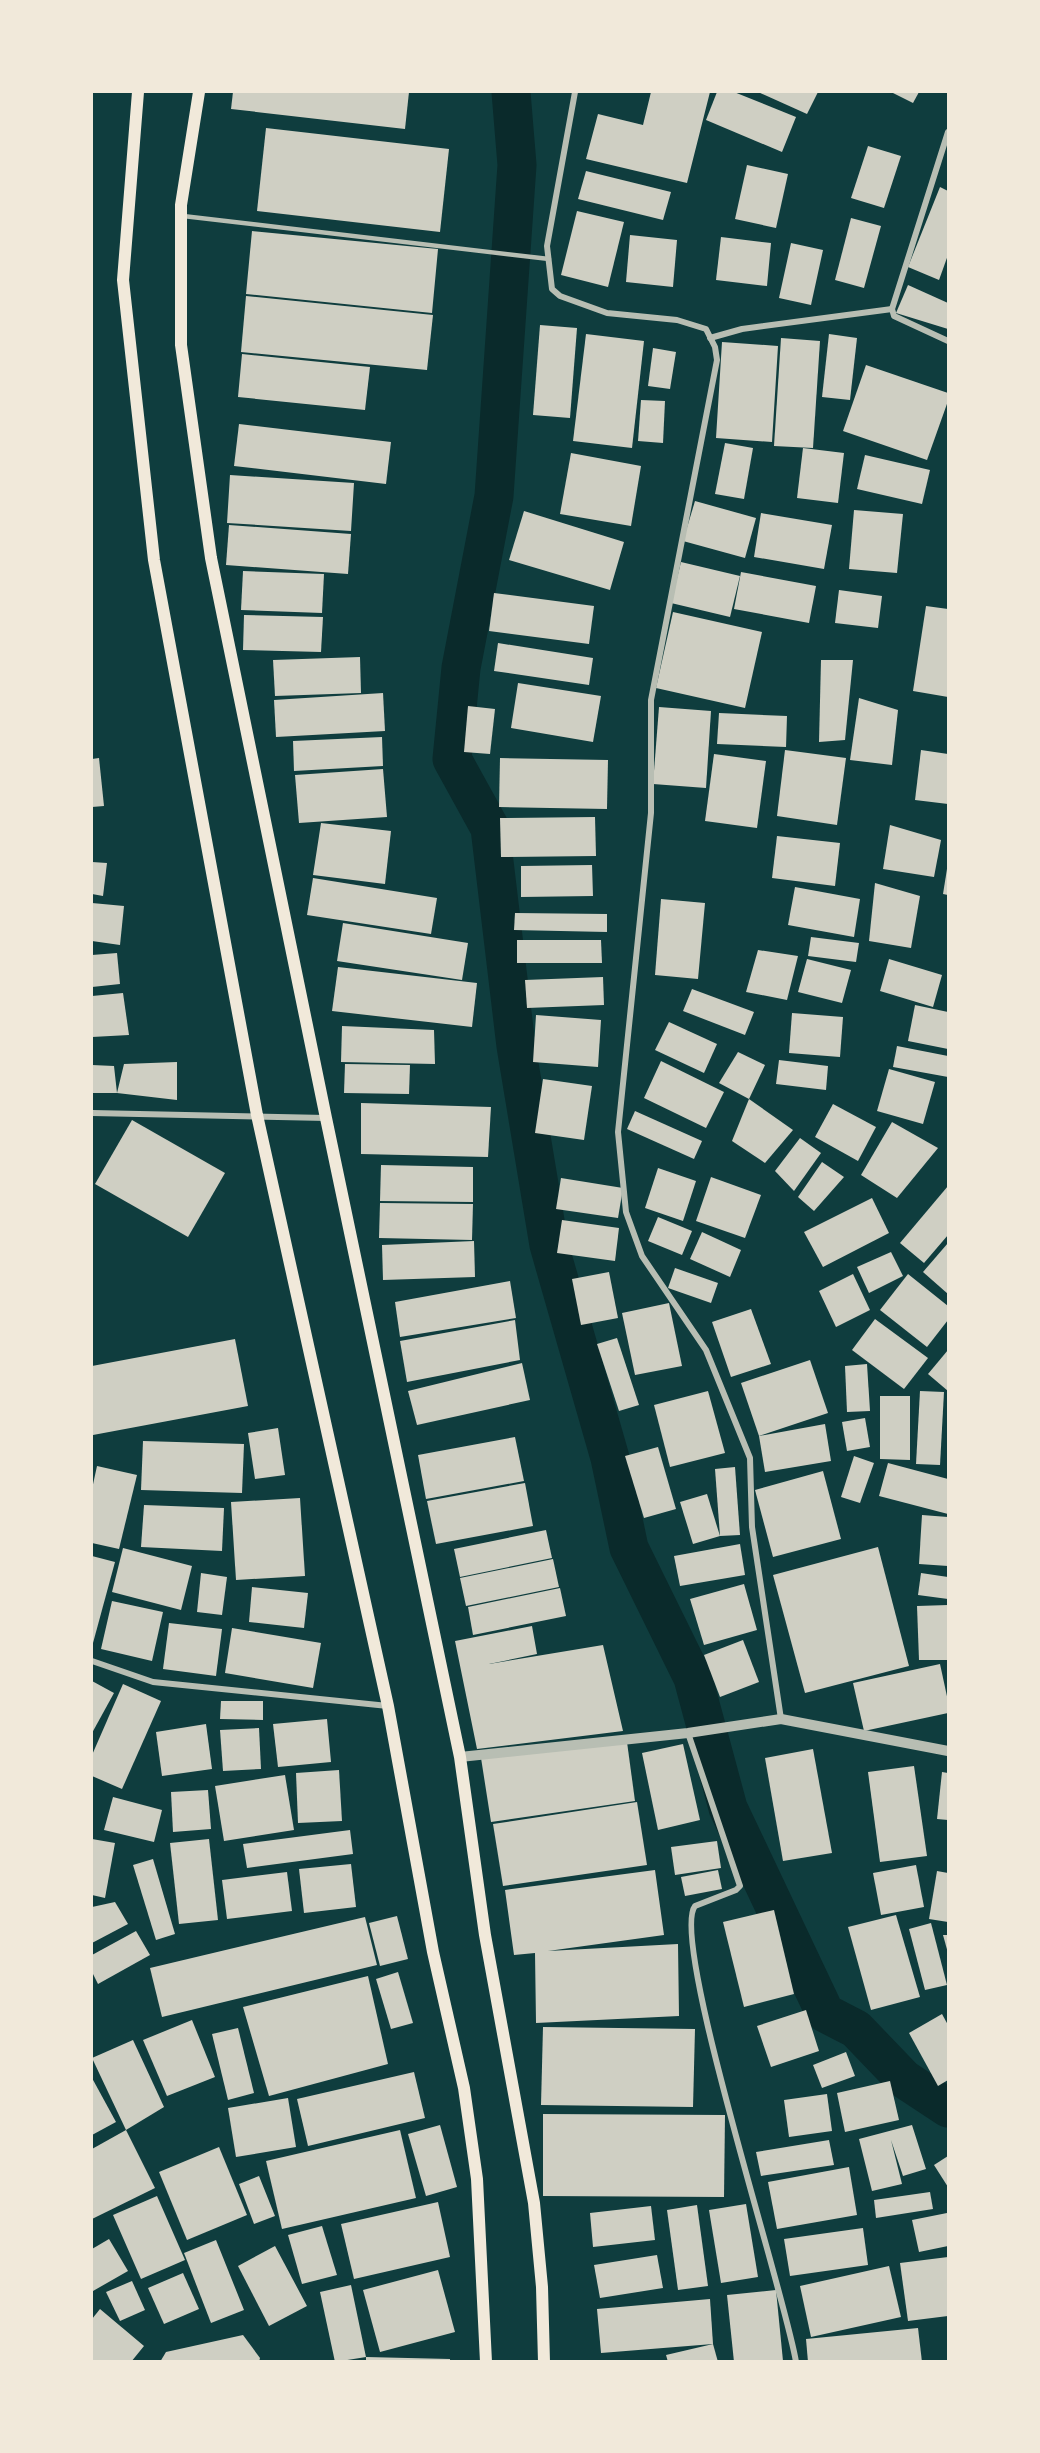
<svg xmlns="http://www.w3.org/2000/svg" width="1040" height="2453" font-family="'DM Sans',sans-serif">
<rect width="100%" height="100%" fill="#0f3d3e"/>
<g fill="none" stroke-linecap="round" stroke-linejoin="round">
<path stroke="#0a2a2b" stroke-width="39" d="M 511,92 L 517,165 L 494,496 L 461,668 L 452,759 L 490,828 L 516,1046 L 549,1245 L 610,1458 L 629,1548 L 693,1678 L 728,1808 L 825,2013 L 856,2029 L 904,2079 L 948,2108"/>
</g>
<g fill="#cfcfc3">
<path d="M 233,92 L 409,92 L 405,129 L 231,109 Z"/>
<path d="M 651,92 L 710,92 L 687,183 L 586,159 L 598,114 L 643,125 Z"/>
<path d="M 717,92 L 734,92 L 796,117 L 782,152 L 706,120 Z"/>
<path d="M 758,92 L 818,92 L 807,114 Z"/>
<path d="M 891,92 L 919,92 L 913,103 Z"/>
<path d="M 266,128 L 449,149 L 440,232 L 257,211 Z"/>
<path d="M 868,146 L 901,156 L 884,208 L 851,198 Z"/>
<path d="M 747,165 L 788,174 L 776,228 L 735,219 Z"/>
<path d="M 586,171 L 671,192 L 663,220 L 578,199 Z"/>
<path d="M 940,187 L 948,191 L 948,255 L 939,280 L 908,267 Z"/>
<path d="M 577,211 L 624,222 L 608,287 L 561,275 Z"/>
<path d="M 851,218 L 881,226 L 864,288 L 835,280 Z"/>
<path d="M 252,231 L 438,249 L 432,313 L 246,294 Z"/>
<path d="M 630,235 L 677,240 L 673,287 L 626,282 Z"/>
<path d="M 721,237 L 771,243 L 767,286 L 716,280 Z"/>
<path d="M 791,243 L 823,250 L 811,305 L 779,298 Z"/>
<path d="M 908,285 L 948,303 L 948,329 L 896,313 Z"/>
<path d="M 246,296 L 433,315 L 427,370 L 241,352 Z"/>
<path d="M 540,325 L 577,328 L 570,418 L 533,415 Z"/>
<path d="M 586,334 L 644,341 L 632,448 L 573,441 Z"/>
<path d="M 829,334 L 857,338 L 850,400 L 822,397 Z"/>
<path d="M 781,338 L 820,341 L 813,448 L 774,446 Z"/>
<path d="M 722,342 L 778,346 L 772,442 L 716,438 Z"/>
<path d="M 653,348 L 676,352 L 670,389 L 648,386 Z"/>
<path d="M 242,354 L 370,367 L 365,410 L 238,397 Z"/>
<path d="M 866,365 L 948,393 L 948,401 L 927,460 L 843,431 Z"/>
<path d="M 641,400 L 665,401 L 663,443 L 638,441 Z"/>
<path d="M 239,424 L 391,442 L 386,484 L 234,466 Z"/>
<path d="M 725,443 L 753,448 L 744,499 L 715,494 Z"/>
<path d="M 803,448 L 844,453 L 838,503 L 797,498 Z"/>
<path d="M 571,453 L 641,466 L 631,526 L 560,514 Z"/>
<path d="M 865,455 L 930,470 L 922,504 L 857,489 Z"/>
<path d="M 230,475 L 354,483 L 351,531 L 227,523 Z"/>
<path d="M 695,501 L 756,518 L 745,558 L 683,541 Z"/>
<path d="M 854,510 L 903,514 L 897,573 L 849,569 Z"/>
<path d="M 524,511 L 624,542 L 610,590 L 509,560 Z"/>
<path d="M 761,513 L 832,525 L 824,569 L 754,557 Z"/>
<path d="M 229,525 L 351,534 L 348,574 L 226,565 Z"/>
<path d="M 681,562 L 740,576 L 730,617 L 671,603 Z"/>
<path d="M 243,571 L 324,574 L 322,613 L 241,610 Z"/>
<path d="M 741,572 L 816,586 L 809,623 L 734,609 Z"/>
<path d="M 839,590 L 882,596 L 878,628 L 835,623 Z"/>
<path d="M 494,593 L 594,606 L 589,644 L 489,631 Z"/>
<path d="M 926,606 L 948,609 L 948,697 L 913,691 Z"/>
<path d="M 673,612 L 762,632 L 745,708 L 656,688 Z"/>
<path d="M 244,615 L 323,617 L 321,652 L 243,650 Z"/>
<path d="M 498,643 L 593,658 L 589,685 L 494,671 Z"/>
<path d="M 360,657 L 361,693 L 275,696 L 273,660 Z"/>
<path d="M 821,660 L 853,660 L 845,740 L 819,742 Z"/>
<path d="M 518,683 L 601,696 L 593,742 L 511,728 Z"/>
<path d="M 383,693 L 385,731 L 276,737 L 274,700 Z"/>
<path d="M 859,698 L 898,710 L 892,765 L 850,760 Z"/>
<path d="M 468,706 L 495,709 L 490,754 L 464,752 Z"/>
<path d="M 659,707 L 711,711 L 706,788 L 653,784 Z"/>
<path d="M 719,713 L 787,716 L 786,747 L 717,744 Z"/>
<path d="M 382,737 L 383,766 L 294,771 L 293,741 Z"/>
<path d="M 785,750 L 846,758 L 837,825 L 777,816 Z"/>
<path d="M 921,750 L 948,754 L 948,804 L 915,800 Z"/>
<path d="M 714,754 L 766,761 L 757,828 L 705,821 Z"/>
<path d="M 99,758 L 104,806 L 92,807 L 92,759 Z"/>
<path d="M 500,758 L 608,760 L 607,809 L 499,807 Z"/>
<path d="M 383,769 L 387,817 L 299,823 L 295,775 Z"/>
<path d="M 595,817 L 596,856 L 501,857 L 500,818 Z"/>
<path d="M 321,823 L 391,831 L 385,884 L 313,875 Z"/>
<path d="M 890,825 L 941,840 L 934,877 L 883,869 Z"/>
<path d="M 777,836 L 840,843 L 835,886 L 772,878 Z"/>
<path d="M 92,862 L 107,863 L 103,896 L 92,894 Z"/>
<path d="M 592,865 L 593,896 L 521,897 L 521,866 Z"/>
<path d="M 947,869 L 948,870 L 948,895 L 943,894 Z"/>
<path d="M 313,878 L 437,898 L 431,934 L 307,915 Z"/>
<path d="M 875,883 L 920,896 L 911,948 L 869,941 Z"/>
<path d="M 795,887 L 860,899 L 854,937 L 788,925 Z"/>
<path d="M 661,899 L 705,903 L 698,979 L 655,975 Z"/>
<path d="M 92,903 L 124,906 L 120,945 L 92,941 Z"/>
<path d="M 515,913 L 607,914 L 607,932 L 514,930 Z"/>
<path d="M 343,923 L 468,943 L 462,980 L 337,961 Z"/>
<path d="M 811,937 L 859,943 L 856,962 L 808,956 Z"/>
<path d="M 517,940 L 601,940 L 602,963 L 517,963 Z"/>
<path d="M 758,950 L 798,956 L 787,1000 L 746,992 Z"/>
<path d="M 117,953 L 120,984 L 92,987 L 92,955 Z"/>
<path d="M 807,959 L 851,970 L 842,1003 L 798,992 Z"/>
<path d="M 889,959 L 942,975 L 933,1007 L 880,991 Z"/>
<path d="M 338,967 L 477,983 L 472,1027 L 332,1011 Z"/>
<path d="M 603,977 L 604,1005 L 527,1008 L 525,980 Z"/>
<path d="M 692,989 L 754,1012 L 745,1035 L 683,1011 Z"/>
<path d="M 123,993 L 129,1035 L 92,1037 L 92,996 Z"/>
<path d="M 915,1005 L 948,1012 L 948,1049 L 908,1041 Z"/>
<path d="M 792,1013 L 843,1017 L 840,1057 L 789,1053 Z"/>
<path d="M 536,1015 L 601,1020 L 598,1067 L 533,1062 Z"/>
<path d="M 669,1022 L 717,1044 L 704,1073 L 655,1050 Z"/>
<path d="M 342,1026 L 434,1030 L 435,1064 L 341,1062 Z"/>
<path d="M 897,1046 L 948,1056 L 948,1077 L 893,1067 Z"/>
<path d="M 738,1052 L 765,1065 L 749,1099 L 719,1083 Z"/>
<path d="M 779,1060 L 828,1066 L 826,1090 L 776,1084 Z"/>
<path d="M 661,1061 L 724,1092 L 706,1128 L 644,1098 Z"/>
<path d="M 177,1062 L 177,1100 L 117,1093 L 92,1093 L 92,1065 L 114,1066 L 117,1093 L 124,1064 Z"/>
<path d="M 345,1064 L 410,1065 L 409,1094 L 344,1093 Z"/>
<path d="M 889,1069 L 935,1082 L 923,1124 L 877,1111 Z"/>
<path d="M 543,1079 L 592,1086 L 584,1140 L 535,1133 Z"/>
<path d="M 749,1099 L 793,1130 L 765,1163 L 732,1141 Z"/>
<path d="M 361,1103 L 491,1107 L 488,1157 L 361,1154 Z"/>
<path d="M 833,1104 L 876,1127 L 858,1161 L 815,1137 Z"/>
<path d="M 635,1111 L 702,1141 L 694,1159 L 627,1129 Z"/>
<path d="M 132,1120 L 225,1173 L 188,1237 L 95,1184 Z"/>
<path d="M 892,1122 L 938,1148 L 897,1198 L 861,1175 Z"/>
<path d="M 800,1138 L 821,1153 L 794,1191 L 775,1171 Z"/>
<path d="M 822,1162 L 844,1177 L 814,1211 L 798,1197 Z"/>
<path d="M 381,1165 L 473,1167 L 473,1202 L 380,1201 Z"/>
<path d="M 658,1168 L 696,1181 L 683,1221 L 645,1208 Z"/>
<path d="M 711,1177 L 761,1195 L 745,1238 L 696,1221 Z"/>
<path d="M 561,1178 L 623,1188 L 618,1218 L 556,1209 Z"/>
<path d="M 948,1186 L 948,1235 L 924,1263 L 900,1243 Z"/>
<path d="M 872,1198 L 889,1233 L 823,1267 L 804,1232 Z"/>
<path d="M 380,1203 L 473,1204 L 472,1240 L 379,1238 Z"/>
<path d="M 658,1217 L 692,1231 L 682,1255 L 648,1241 Z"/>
<path d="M 562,1220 L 619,1228 L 615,1261 L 557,1253 Z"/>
<path d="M 702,1232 L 741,1250 L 730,1277 L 690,1259 Z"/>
<path d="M 474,1241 L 475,1277 L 383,1280 L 382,1245 Z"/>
<path d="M 948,1243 L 948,1294 L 923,1272 Z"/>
<path d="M 891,1252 L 903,1276 L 869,1293 L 857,1267 Z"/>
<path d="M 675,1268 L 718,1283 L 711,1303 L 668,1288 Z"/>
<path d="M 609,1272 L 618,1318 L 581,1325 L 572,1279 Z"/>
<path d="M 853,1274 L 870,1310 L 836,1327 L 819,1291 Z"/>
<path d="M 908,1274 L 948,1306 L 948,1320 L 927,1347 L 880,1310 Z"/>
<path d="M 510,1281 L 516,1318 L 400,1337 L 395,1302 Z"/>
<path d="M 669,1303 L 682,1366 L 635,1375 L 622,1313 Z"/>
<path d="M 751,1309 L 771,1364 L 731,1377 L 712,1322 Z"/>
<path d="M 875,1319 L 928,1358 L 904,1389 L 852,1350 Z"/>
<path d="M 515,1320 L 520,1360 L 407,1382 L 400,1341 Z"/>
<path d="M 617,1338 L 639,1405 L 619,1411 L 597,1344 Z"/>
<path d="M 235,1339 L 248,1406 L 93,1435 L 92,1366 Z"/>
<path d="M 948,1350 L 948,1391 L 928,1374 Z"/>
<path d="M 810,1360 L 828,1413 L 759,1436 L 741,1383 Z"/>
<path d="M 522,1363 L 530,1400 L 417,1425 L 408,1391 Z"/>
<path d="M 867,1364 L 870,1411 L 847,1412 L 845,1366 Z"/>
<path d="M 708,1391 L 725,1453 L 670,1467 L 654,1405 Z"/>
<path d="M 920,1391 L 944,1392 L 940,1465 L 916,1464 Z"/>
<path d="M 880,1396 L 910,1396 L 910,1460 L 880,1459 Z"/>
<path d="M 865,1418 L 870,1447 L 847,1451 L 842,1422 Z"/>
<path d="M 825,1424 L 831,1461 L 765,1472 L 759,1436 Z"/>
<path d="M 278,1428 L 285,1475 L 255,1479 L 248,1433 Z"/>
<path d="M 515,1437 L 524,1481 L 426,1499 L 418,1455 Z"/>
<path d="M 143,1441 L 244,1444 L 242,1493 L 141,1490 Z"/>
<path d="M 658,1447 L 676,1509 L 644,1518 L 625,1456 Z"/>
<path d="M 854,1456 L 874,1463 L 860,1503 L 841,1497 Z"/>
<path d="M 888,1463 L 948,1479 L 948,1514 L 879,1496 Z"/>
<path d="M 97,1466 L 137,1475 L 119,1549 L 92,1543 L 92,1489 Z"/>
<path d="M 735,1467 L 740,1535 L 720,1536 L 715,1469 Z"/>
<path d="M 823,1471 L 841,1539 L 773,1557 L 755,1490 Z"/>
<path d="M 525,1483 L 533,1526 L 436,1544 L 427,1501 Z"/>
<path d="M 707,1494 L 720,1536 L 693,1544 L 680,1502 Z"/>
<path d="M 300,1498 L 305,1576 L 236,1580 L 231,1502 Z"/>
<path d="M 144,1505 L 224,1508 L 222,1551 L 141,1547 Z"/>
<path d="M 922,1515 L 948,1517 L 948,1566 L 919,1564 Z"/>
<path d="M 546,1530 L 552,1558 L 460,1577 L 454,1549 Z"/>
<path d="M 740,1544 L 745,1575 L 680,1586 L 674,1556 Z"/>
<path d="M 878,1547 L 909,1666 L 805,1693 L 773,1575 Z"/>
<path d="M 123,1548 L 192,1566 L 181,1610 L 112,1592 Z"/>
<path d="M 92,1556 L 115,1562 L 93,1643 L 92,1643 Z"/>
<path d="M 553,1559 L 559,1587 L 466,1606 L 460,1578 Z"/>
<path d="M 201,1573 L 227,1577 L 222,1615 L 197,1612 Z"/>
<path d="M 921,1573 L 948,1577 L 948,1599 L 918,1595 Z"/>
<path d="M 744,1584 L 757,1630 L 704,1645 L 690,1599 Z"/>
<path d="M 252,1587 L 308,1593 L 304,1628 L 249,1622 Z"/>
<path d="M 560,1588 L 566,1616 L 473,1635 L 468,1607 Z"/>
<path d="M 112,1601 L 163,1612 L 152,1661 L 101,1649 Z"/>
<path d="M 948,1605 L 948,1660 L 919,1660 L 917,1606 Z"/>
<path d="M 169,1623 L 222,1629 L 216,1676 L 163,1669 Z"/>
<path d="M 532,1626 L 537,1654 L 489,1664 L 603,1645 L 623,1731 L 477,1749 L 455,1641 Z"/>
<path d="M 232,1628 L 321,1643 L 313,1688 L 225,1673 Z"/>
<path d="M 743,1640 L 759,1682 L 720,1697 L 704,1655 Z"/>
<path d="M 940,1664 L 948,1701 L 948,1713 L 864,1731 L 853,1683 Z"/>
<path d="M 92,1681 L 114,1693 L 92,1733 Z"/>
<path d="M 123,1684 L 161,1701 L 122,1789 L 92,1776 L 92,1755 Z"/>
<path d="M 221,1701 L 263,1701 L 263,1720 L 220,1719 Z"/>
<path d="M 327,1719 L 331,1762 L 278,1767 L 273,1724 Z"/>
<path d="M 206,1724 L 212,1769 L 162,1776 L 156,1732 Z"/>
<path d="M 259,1728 L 261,1769 L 223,1771 L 220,1730 Z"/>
<path d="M 627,1742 L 635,1801 L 491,1822 L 481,1758 Z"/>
<path d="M 683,1744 L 700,1820 L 658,1830 L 642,1753 Z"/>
<path d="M 813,1749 L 832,1853 L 783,1861 L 765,1758 Z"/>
<path d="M 914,1766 L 927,1856 L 880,1862 L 868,1772 Z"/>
<path d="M 339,1770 L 342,1821 L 298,1823 L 296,1773 Z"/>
<path d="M 942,1772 L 948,1773 L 948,1820 L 937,1819 Z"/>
<path d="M 285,1775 L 294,1830 L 224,1841 L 215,1786 Z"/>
<path d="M 208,1790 L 211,1829 L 173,1832 L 171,1792 Z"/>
<path d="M 113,1797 L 162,1810 L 154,1842 L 104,1830 Z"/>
<path d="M 637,1802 L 647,1865 L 503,1886 L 493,1824 Z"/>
<path d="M 350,1830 L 353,1854 L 247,1868 L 243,1844 Z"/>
<path d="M 92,1839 L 115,1843 L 105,1898 L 92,1895 Z"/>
<path d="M 209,1839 L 218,1920 L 179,1924 L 170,1843 Z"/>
<path d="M 717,1841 L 721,1868 L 675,1875 L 671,1847 Z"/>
<path d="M 153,1859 L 175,1934 L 156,1940 L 133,1865 Z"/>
<path d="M 351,1864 L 356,1907 L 304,1913 L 299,1869 Z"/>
<path d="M 916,1865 L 924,1907 L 881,1915 L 873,1873 Z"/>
<path d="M 655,1870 L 664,1935 L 548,1951 L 678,1944 L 679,2016 L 536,2023 L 535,1953 L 514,1955 L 505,1890 Z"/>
<path d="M 718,1870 L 722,1889 L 685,1896 L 681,1877 Z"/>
<path d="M 937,1871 L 948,1873 L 948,1922 L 929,1919 Z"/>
<path d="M 287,1872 L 292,1911 L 227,1919 L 222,1880 Z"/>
<path d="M 115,1902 L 128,1924 L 92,1943 L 92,1907 Z"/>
<path d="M 774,1910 L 794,1994 L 744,2007 L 723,1922 Z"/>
<path d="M 896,1915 L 920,1997 L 871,2010 L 848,1927 Z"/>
<path d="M 397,1916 L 408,1959 L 380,1966 L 369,1923 Z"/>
<path d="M 365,1917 L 377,1965 L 162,2017 L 150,1968 Z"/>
<path d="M 931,1923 L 947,1985 L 925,1990 L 909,1929 Z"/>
<path d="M 136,1931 L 150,1955 L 98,1984 L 92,1972 L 92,1955 Z"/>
<path d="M 943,1935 L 948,1935 L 948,1953 Z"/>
<path d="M 398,1972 L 413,2023 L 391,2029 L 376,1979 Z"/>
<path d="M 368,1976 L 388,2064 L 269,2096 L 243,2007 Z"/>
<path d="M 806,2010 L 819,2051 L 771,2067 L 757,2026 Z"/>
<path d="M 942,2014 L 948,2025 L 948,2080 L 938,2086 L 909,2033 Z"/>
<path d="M 192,2020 L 215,2077 L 167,2096 L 143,2040 Z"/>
<path d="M 543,2027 L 695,2029 L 693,2107 L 541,2105 Z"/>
<path d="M 238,2028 L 254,2093 L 228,2100 L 212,2034 Z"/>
<path d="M 133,2040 L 164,2107 L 126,2130 L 92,2058 Z"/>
<path d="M 846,2052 L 855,2076 L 822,2088 L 813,2065 Z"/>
<path d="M 414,2072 L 425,2118 L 308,2146 L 297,2099 Z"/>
<path d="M 92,2078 L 116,2122 L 92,2135 Z"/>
<path d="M 890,2081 L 899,2120 L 845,2132 L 837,2093 Z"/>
<path d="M 827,2094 L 832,2131 L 789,2137 L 784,2100 Z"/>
<path d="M 288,2098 L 296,2147 L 236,2157 L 228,2108 Z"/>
<path d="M 543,2114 L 725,2115 L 724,2197 L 543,2196 Z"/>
<path d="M 440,2125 L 457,2187 L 426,2196 L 408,2134 Z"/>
<path d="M 912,2125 L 926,2169 L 903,2176 L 891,2140 L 902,2184 L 872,2191 L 859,2139 Z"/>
<path d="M 126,2130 L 155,2188 L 92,2219 L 92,2149 Z"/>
<path d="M 400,2130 L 416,2198 L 282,2229 L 266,2161 Z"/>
<path d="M 829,2140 L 834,2165 L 761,2176 L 756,2152 Z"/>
<path d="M 219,2147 L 247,2215 L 187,2240 L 159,2172 Z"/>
<path d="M 948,2156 L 948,2187 L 934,2165 Z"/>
<path d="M 849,2167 L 857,2215 L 777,2229 L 768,2182 Z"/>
<path d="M 259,2176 L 275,2216 L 254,2224 L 239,2184 Z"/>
<path d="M 930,2192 L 933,2209 L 876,2218 L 874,2200 Z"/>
<path d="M 157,2196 L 185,2260 L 141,2279 L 113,2215 Z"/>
<path d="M 438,2202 L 450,2257 L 354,2279 L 341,2224 Z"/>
<path d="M 746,2204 L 758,2277 L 721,2283 L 709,2210 Z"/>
<path d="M 697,2205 L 708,2286 L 678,2290 L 667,2210 Z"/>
<path d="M 651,2206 L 655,2240 L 593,2247 L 590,2213 Z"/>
<path d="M 947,2213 L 948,2246 L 919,2252 L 912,2220 Z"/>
<path d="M 322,2226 L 337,2275 L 302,2284 L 288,2235 Z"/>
<path d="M 863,2228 L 868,2265 L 790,2276 L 784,2239 Z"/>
<path d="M 109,2239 L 128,2271 L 93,2291 L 92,2249 Z"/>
<path d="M 216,2240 L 244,2310 L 211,2323 L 184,2253 Z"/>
<path d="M 275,2246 L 307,2306 L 269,2326 L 238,2266 Z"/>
<path d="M 657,2255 L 663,2288 L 600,2298 L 594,2265 Z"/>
<path d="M 948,2257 L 948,2316 L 908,2321 L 900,2263 Z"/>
<path d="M 889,2266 L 901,2317 L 811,2337 L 800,2286 Z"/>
<path d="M 438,2270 L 455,2332 L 380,2352 L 363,2290 Z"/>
<path d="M 183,2273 L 199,2309 L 164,2324 L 148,2288 Z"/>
<path d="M 132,2281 L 145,2310 L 120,2321 L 106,2292 Z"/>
<path d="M 351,2285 L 366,2357 L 335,2362 L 320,2292 Z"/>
<path d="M 776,2290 L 783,2361 L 734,2362 L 727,2295 Z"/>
<path d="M 710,2299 L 713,2344 L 601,2353 L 597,2309 Z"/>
<path d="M 100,2309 L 144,2346 L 131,2362 L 92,2362 L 92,2319 Z"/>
<path d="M 918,2328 L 922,2362 L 808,2362 L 806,2339 Z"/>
<path d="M 243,2335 L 260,2358 L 259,2362 L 160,2362 L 166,2352 Z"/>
<path d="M 713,2344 L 718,2362 L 668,2362 L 666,2355 Z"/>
<path d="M 366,2357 L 450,2359 L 450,2362 L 366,2362 Z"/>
</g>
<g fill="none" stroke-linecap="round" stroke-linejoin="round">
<path stroke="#b8beb3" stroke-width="4.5" d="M 183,216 L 549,259"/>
<g stroke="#b8beb3" stroke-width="6">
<path d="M 575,92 L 547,246 L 552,289 L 560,296 L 607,313 L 677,320 L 706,329 L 715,347 L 717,360 L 651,700 L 651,813 L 618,1132 L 626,1212 L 642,1256 L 706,1350 L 750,1458 L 752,1527 L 781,1719"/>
<path d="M 948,132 L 892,309 L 894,316 L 948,341"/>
<path d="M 710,338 L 742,329 L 892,309"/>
<path d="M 92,1113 L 326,1118"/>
<path d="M 92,1661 L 153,1682 L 388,1706"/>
<path d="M 688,1733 L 740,1886 L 736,1890 L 695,1906 C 669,1939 786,2296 796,2362"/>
</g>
<path stroke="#b8beb3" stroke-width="10" d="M 460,1757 L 688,1733 L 781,1719 L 948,1751"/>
<g stroke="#f1e9da" stroke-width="12">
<path d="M 138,92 L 123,280 L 154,560 L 257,1115 L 388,1706 L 433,1952 L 464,2088 L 477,2179 L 486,2362"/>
<path d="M 199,92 L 181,205 L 181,345 L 211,558 L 326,1118 L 460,1757 L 485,1935 L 534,2203 L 542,2287 L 544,2362"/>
</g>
</g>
<rect width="1040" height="2453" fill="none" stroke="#f1e9da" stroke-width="186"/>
</svg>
